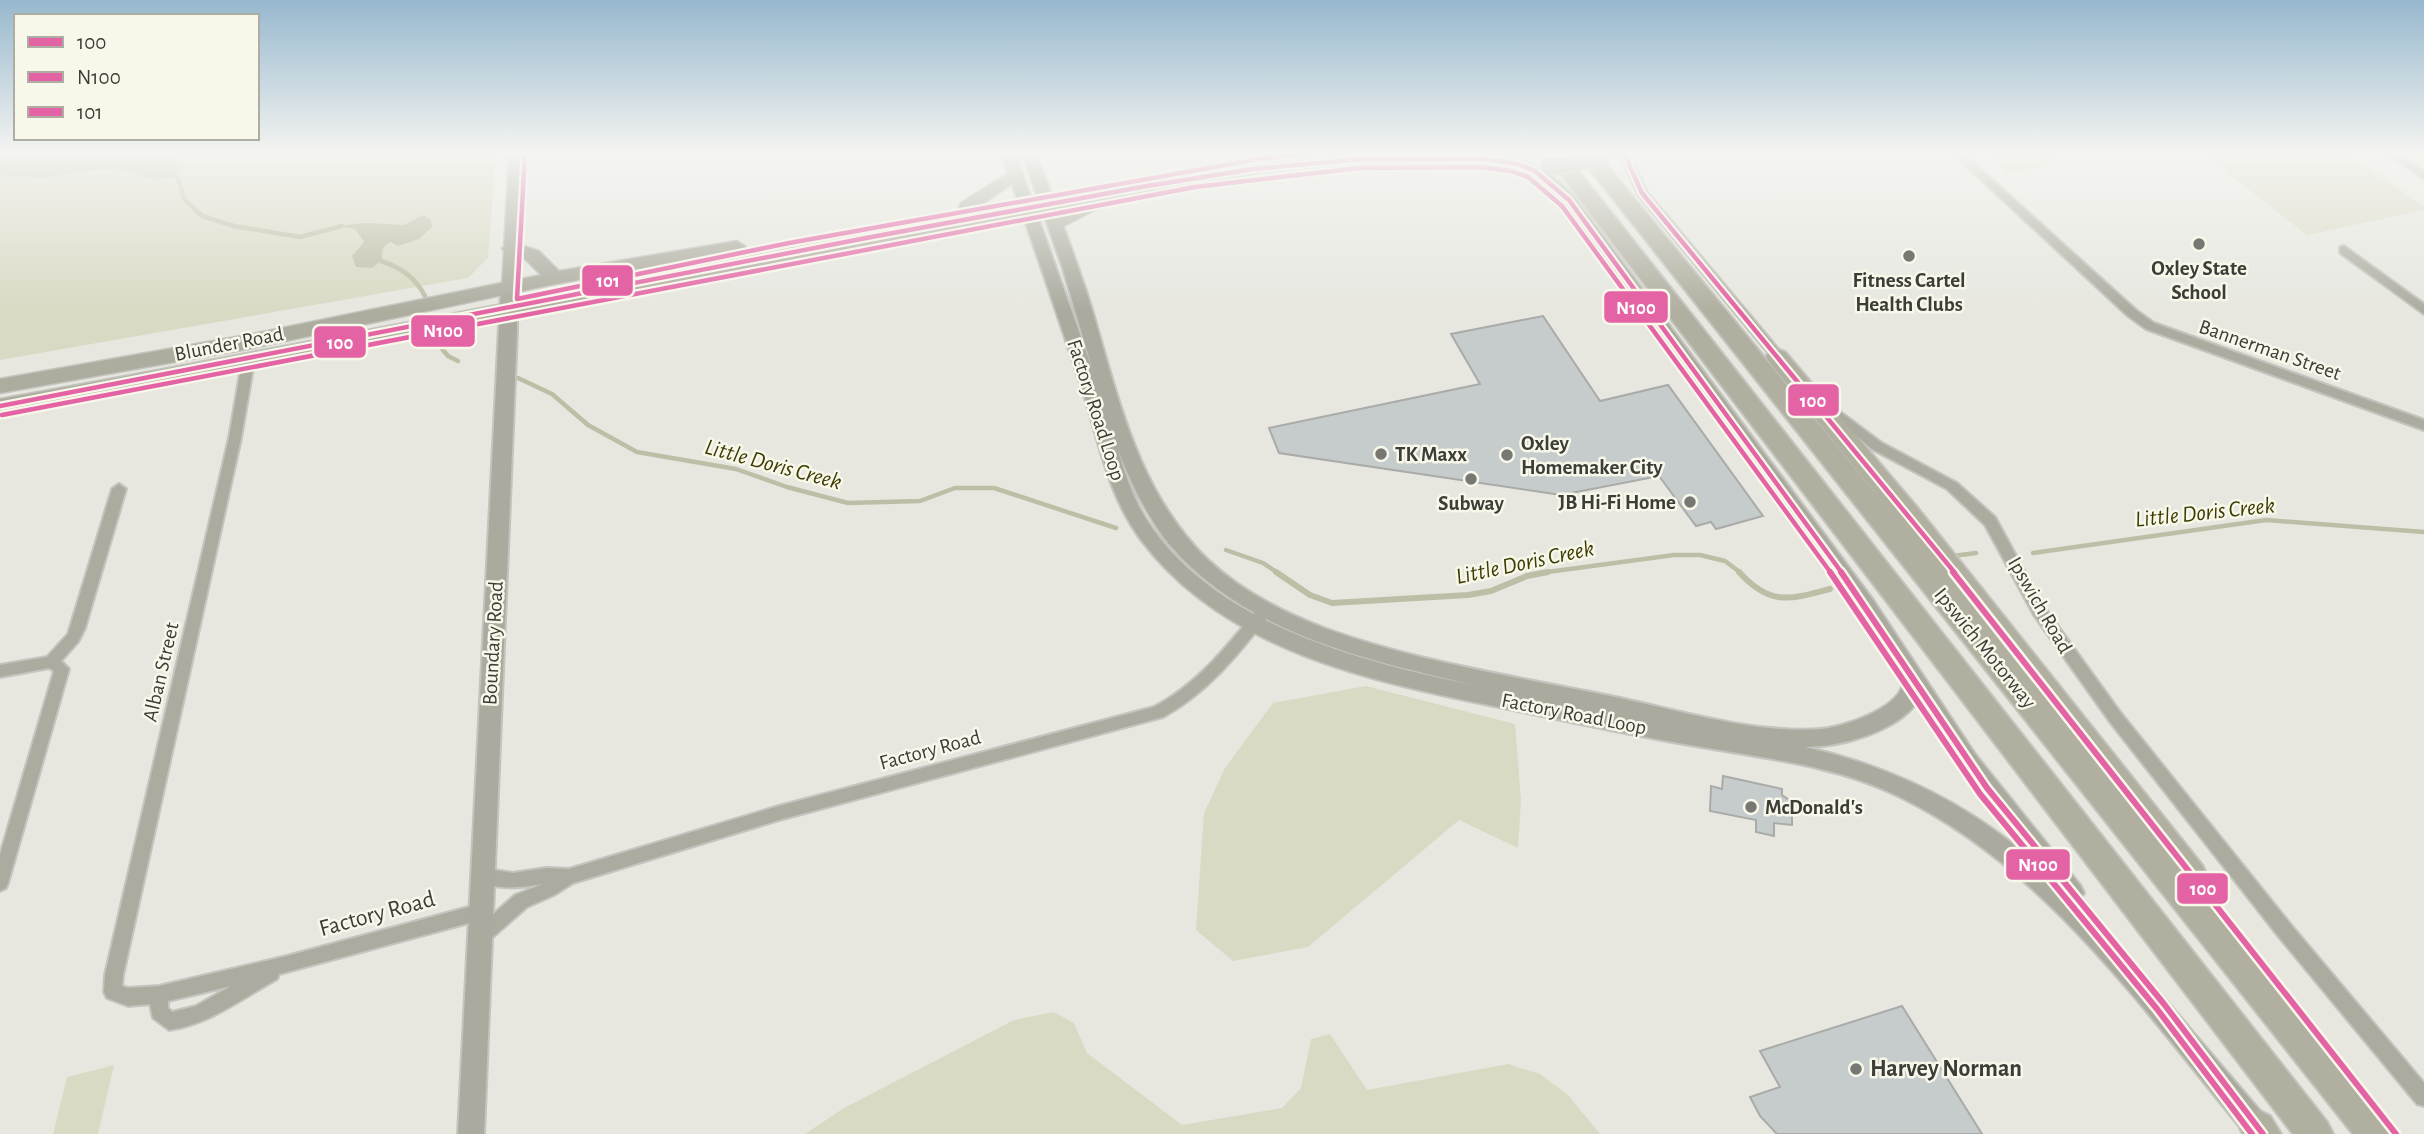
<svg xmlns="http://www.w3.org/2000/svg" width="2424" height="1134" font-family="'Alegreya Sans',sans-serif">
<rect width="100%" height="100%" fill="#e7e7e0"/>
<g fill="#d9d9c4">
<path d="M 0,153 L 496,153 L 488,258 L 468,278 L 0,360 Z"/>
<path d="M 1986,153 L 2051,153 L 2062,163 L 2008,173 Z"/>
<path d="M 2209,153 L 2349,153 L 2424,207 L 2424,210 L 2307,235 L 2203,154 Z"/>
<path d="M 1366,686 L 1515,724 L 1521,800 L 1518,848 L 1459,820 L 1308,947 L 1233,961 L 1196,930 L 1204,813 L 1225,768 L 1273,703 Z"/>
<path d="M 1054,1012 L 1074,1023 L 1087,1053 L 1182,1125 L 1282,1108 L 1301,1088 L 1311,1039 L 1330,1034 L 1367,1090 L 1508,1064 L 1540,1074 L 1568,1095 L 1600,1134 L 805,1134 L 844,1108 L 1014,1020 Z"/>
<path d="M 114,1065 L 98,1134 L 53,1134 L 67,1077 Z"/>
</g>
<g fill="#bebea6">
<path d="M 0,153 L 161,153 L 184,162 L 182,170 L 170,177 L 157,180 L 119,169 L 93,170 L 45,178 L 0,175 Z"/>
<path d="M 423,215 L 431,220 L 432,227 L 419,239 L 398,246 L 391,242 C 382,245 382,252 381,261 L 372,268 L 356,267 L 352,256 L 364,242 L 355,229 L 336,226 L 367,223 L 404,225 Z"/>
</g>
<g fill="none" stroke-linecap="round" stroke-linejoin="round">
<g stroke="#bebea6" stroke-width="4.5">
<path d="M 169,174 L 178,178 L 184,199 L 202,216 L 234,226 L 300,237 L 342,226"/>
<path d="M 379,255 L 381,261 C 402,268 416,278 426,298"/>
<path d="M 433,338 L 448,356 L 458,361"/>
<path d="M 518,378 L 552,394 L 588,425 L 637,452 L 736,469 L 787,487 L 848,503 L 920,501 L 955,488 L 994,488 L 1116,528"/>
<path d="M 1226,550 L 1263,563 L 1278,573"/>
<path d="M 2033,553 L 2266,520 L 2424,532"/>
<path d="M 1953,556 L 1976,553"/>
<path d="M 1540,573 L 1674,555 L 1700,555 L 1725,561 L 1741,573"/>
</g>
<g stroke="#bebea6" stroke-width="6">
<path d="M 1276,572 L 1310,595 L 1332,603 L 1468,595 L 1491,591 L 1527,576 L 1548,572"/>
<path d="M 1739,572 C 1770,606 1789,600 1830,589"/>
</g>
</g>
<g fill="#c6cccc" stroke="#a9aaa9" stroke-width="2">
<path d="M 1543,316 L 1600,401 L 1668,385 L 1763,516 L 1716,529 L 1711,522 L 1696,526 L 1659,476 L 1561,495 L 1279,453 L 1269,428 L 1480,384 L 1451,334 Z"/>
<path d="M 1723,776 L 1782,789 L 1782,795 L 1792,802 L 1792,825 L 1774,823 L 1774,836 L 1756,832 L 1756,820 L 1710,811 L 1711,786 L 1722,789 Z"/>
<path d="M 1902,1006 L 1982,1134 L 1777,1134 L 1760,1116 L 1750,1097 L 1780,1087 L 1760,1051 Z"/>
</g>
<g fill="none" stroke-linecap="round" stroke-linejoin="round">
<defs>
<g id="minor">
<path d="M 1619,153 L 1629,153 L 1647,192 L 1788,361 L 1790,364 L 1788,367 L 1780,367 L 1638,195 Z"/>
<path d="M 1952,153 L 1963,153 L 2136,310 L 2154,323 L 2424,420 L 2424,430 L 2146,329 L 2128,316 Z"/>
<path d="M 2385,153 L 2397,153 L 2424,171 L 2424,179 Z"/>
<path d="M 2344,246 L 2424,304 L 2424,314 L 2340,253 L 2340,247 Z"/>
<path d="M 248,358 L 254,362 L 241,438 L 123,975 L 122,986 L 128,988 L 159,986 L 287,956 L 480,904 L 486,906 L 488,912 L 486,918 L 480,920 L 279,974 L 277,979 C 243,998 208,1025 169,1030 L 153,1018 L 150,1004 L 128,1006 L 107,998 L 104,992 L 105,975 L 229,438 L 242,362 ZM 231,986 L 196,1006 L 172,1012 L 168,1008 L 168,1001 Z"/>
<path d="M 1831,405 L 1882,443 L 1957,483 L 1995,517 L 2044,607 L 2120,712 L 2291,925 L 2424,1083 L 2424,1106 L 2417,1104 L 2279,937 L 2110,722 L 2034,615 L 1985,525 L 1947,489 L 1872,449 L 1827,412 L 1825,409 L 1827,406 Z"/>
<path d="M 119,484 L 126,489 L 85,628 L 78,642 L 61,661 L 69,669 L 8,883 L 6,888 L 0,891 L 0,855 L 54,671 L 49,668 L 0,677 L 0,665 L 47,657 L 68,634 L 112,489 Z"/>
<path d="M 1266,603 L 1271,605 L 1273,609 L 1271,613 C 1239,653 1209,692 1163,717 L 779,820 L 573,883 L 554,895 L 527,907 L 486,943 L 480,945 L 474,943 L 471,937 L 474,931 L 515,895 L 543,884 C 520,888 498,890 476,881 L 474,876 L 476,871 L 482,868 L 513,873 L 546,868 L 569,869 L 779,806 L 1154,707 C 1200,683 1229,643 1261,605 Z"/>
</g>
<path id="tertiary" d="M 509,153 L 523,153 L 516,288 L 509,293 L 502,288 Z"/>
<g id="secondary">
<path d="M 1001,153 L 1015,153 L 1093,371 L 1062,266 L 1022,153 L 1036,153 C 1054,202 1073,250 1089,300 C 1117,391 1135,488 1206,558 C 1238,589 1282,612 1324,628 C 1417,662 1518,677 1615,697 C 1682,711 1753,734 1822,729 C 1844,727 1905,707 1903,679 L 1859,612 L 1564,203 L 1550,188 L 1513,163 L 1520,159 L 1525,160 L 1560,182 L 1574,197 L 1873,600 L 1975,754 L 2080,885 L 2084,893 L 2078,901 L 2128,956 L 2267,1119 L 2271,1128 L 2268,1134 L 2246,1134 C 2143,1010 2046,867 1896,795 C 1834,765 1763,758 1696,746 C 1636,736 1577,723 1518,711 C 1386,684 1229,656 1142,541 C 1110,499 1100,447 1085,398 C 1058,316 1030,234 1001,153 ZM 1118,450 C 1131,483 1147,516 1169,544 C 1245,633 1365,660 1474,685 C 1360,662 1213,624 1146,519 C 1133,498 1125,474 1118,450 ZM 1917,702 L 1959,768 L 2029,857 C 1963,801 1889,766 1805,747 C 1839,747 1897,732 1917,702 Z"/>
<path d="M 509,283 L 517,288 L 517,330 L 484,1134 L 458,1134 L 501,288 Z"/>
</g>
<g id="primary">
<path d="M 1435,153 L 1519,158 L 1528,163 L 1519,168 C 1455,163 1391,161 1327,166 C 1251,172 1175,187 1100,201 L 1102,204 L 1099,208 L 1056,230 L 1050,228 L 1047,224 L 1050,220 L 1079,205 L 316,355 L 0,413 L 0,399 C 286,348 571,290 856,235 C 1046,199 1241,153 1435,153 Z"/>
<path d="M 1015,169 L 1021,170 L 1024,174 L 1021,178 L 974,210 L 962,210 L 959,206 L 962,202 Z"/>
<path d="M 737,241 L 746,247 L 743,251 L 555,284 L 253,348 L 0,393 L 0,379 L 253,334 L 541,275 L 525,259 L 505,252 L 502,248 L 511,242 L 539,251 L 559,271 Z"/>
</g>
<g id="motorway">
<path d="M 1595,157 L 1602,159 L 1925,554 L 1769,362 L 1766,357 L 1769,352 L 1777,349 L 1785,352 L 1916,506 L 2202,865 L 2207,875 L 2202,885 L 2196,887 L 2387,1122 L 2393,1134 L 2353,1134 L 1588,167 L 1585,163 L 1588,159 Z"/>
<path d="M 1566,162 L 1573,164 L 2327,1122 L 2333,1134 L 2293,1134 L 1559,172 L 1556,168 L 1559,164 Z"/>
<path d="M 2258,1110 L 2270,1116 L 2281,1134 L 2243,1134 L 2240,1128 L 2246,1116 Z"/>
</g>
</defs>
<use href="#minor" stroke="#c4c4bf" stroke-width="4"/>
<use href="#tertiary" stroke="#c4c4bf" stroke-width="3"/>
<use href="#secondary" stroke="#c4c4bf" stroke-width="4"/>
<use href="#primary" stroke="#c4c4bf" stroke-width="3"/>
<use href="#motorway" stroke="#c4c4bf" stroke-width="4"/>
<use href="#minor" fill="#acab9f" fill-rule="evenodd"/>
<use href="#tertiary" fill="#acab9f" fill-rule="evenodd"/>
<use href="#secondary" fill="#aaaa9e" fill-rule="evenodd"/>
<use href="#primary" fill="#acac9f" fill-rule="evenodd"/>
<use href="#motorway" fill="#b0afa0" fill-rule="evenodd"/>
<defs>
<path id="primary-bridge" d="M 1551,165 L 1601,155"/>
</defs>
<use href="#primary-bridge" stroke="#c4c4bf" stroke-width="23" stroke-linecap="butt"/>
<use href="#primary-bridge" stroke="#acac9f" stroke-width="20"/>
<defs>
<g id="bus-1-far1">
<path d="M 1624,153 L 1642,193 L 1955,573"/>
<path d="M 0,406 L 866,238 L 1147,186 L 1253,169 L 1359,159 L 1485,159 L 1518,164 L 1535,171 L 1569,200 L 1842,573"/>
</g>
<g id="bus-1">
<path d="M 1841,572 L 1987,788 L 2164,1004 L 2263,1134"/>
<path d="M 1953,572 L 2396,1134"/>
</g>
<path id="bus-2-far1" d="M 2,415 L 1195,187 L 1359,168 L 1480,167 L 1511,171 L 1528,177 L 1562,206 L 1831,573"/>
<path id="bus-2" d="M 1830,572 L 1980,794 L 2157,1009 L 2252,1134"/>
<g id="bus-3">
<path d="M 525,153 L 517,299 L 789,243 L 1259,159 L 1312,153"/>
<path d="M 1486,153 L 1569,153"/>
</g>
</defs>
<use href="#bus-1-far1" stroke="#f7f7ea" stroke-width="9"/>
<use href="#bus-1" stroke="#f7f7ea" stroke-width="11"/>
<use href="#bus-2-far1" stroke="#f7f7ea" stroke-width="9"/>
<use href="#bus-2" stroke="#f7f7ea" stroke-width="11"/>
<use href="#bus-3" stroke="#f7f7ea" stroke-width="9"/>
<use href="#bus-1-far1" stroke="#e463a4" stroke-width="4.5"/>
<use href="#bus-1" stroke="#e463a4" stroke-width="6"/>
<use href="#bus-2-far1" stroke="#e463a4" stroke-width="4.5"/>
<use href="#bus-2" stroke="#e463a4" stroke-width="6"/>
<use href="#bus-3" stroke="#e463a4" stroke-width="4.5"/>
</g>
<linearGradient id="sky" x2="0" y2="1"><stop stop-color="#97b8ce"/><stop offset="0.49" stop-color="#f4f4f1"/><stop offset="1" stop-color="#f4f4f1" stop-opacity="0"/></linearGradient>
<rect width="2424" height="312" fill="url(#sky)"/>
<g fill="#787873" stroke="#f7f7ea" stroke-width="2.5">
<circle cx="2199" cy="244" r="7"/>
<circle cx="1909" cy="256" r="7"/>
<circle cx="1381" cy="454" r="7"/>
<circle cx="1507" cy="455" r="7"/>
<circle cx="1471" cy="479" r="7"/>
<circle cx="1690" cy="502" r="7"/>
<circle cx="1751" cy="807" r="7"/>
<circle cx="1856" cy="1069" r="7"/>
</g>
<g text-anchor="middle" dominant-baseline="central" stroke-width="5" stroke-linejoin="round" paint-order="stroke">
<g font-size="21" font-weight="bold" fill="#3d3d38" stroke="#f7f7ea">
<text x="2199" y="268">Oxley State<tspan x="2199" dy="24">School</tspan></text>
<text x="1909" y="280">Fitness Cartel<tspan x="1909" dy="24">Health Clubs</tspan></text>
<text x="1521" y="443" text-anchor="start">Oxley<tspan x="1521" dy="24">Homemaker City</tspan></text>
<text x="1395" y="454" text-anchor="start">TK Maxx</text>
<text x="1676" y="502" text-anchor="end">JB Hi-Fi Home</text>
<text x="1471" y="503">Subway</text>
<text x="1765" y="807" text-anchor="start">McDonald's</text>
</g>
<g font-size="21" fill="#3d3d38" stroke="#f7f7ea">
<text transform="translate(229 344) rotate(-11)">Blunder Road</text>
<text transform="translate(2270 350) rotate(19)">Bannerman Street</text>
<text transform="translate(1096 410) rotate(72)">Factory Road Loop</text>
<text transform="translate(2040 605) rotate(60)">Ipswich Road</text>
<text transform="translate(493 643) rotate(-87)">Boundary Road</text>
<text transform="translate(1985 648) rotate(51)">Ipswich Motorway</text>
<text transform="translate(161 672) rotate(-77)">Alban Street</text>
<text transform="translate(1574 714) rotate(11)">Factory Road Loop</text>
<text transform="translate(930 750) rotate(-15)">Factory Road</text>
</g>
<g font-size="23" font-style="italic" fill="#3e3b00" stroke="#f7f7ea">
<text transform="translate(773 465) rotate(15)">Little Doris Creek</text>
<text transform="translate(2205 513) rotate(-6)">Little Doris Creek</text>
<text transform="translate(1525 563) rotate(-12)">Little Doris Creek</text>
</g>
<g font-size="24" fill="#3d3d38" stroke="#f7f7ea">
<text transform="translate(377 914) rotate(-15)">Factory Road</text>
</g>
<g font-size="24" font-weight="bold" fill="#3d3d38" stroke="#f7f7ea" text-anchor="start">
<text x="1870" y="1069">Harvey Norman</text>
</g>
</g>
<g stroke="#f7f7ea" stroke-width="2.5">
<rect x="581" y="264" width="53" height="33" rx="7" fill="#e463a4"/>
<rect x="1603" y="290" width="66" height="34" rx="7" fill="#e463a4"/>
<rect x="410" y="314" width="66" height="34" rx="7" fill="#e463a4"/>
<rect x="313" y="325" width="54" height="34" rx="7" fill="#e463a4"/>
<rect x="1787" y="383" width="53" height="34" rx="7" fill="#e463a4"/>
<rect x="2005" y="848" width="66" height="33" rx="7" fill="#e463a4"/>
<rect x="2176" y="872" width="53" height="33" rx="7" fill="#e463a4"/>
</g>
<g font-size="19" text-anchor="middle" font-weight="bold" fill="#fff">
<text x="608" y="287">101</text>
<text x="1636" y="314">N100</text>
<text x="443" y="337">N100</text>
<text x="340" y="349">100</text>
<text x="1813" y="407">100</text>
<text x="2038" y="871">N100</text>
<text x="2203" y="895">100</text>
</g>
<rect x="14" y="14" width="245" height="126" fill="#f7f7ea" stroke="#adada3" stroke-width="2"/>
<rect x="28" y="37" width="35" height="10" fill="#e463a4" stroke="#adada3" stroke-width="2"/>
<text x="77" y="49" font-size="21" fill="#3d3d38">100</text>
<rect x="28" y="72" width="35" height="10" fill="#e463a4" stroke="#adada3" stroke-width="2"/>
<text x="77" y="84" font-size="21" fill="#3d3d38">N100</text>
<rect x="28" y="107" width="35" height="10" fill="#e463a4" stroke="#adada3" stroke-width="2"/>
<text x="77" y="119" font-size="21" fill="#3d3d38">101</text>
</svg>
